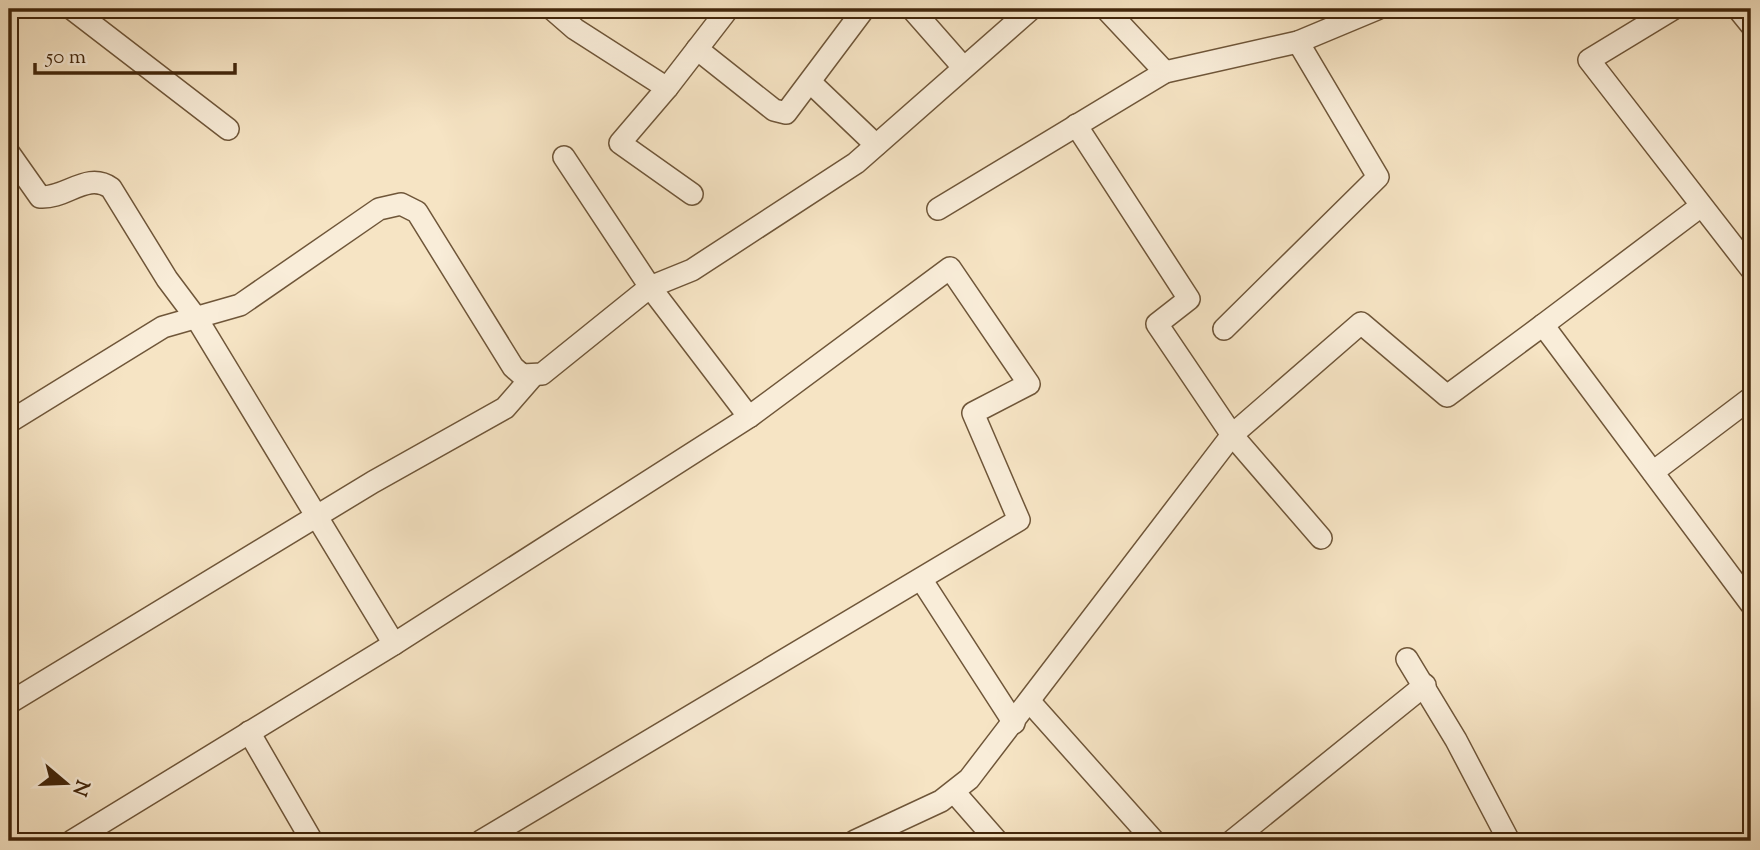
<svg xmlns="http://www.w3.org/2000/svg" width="1760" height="850" font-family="'Sorts Mill Goudy',serif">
<rect width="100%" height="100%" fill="#f6e4c4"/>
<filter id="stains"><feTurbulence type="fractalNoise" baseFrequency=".00286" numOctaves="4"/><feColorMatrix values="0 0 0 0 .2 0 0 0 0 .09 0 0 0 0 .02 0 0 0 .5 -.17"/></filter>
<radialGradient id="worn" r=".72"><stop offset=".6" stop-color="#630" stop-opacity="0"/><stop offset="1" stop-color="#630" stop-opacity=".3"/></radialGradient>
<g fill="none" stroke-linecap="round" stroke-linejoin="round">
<defs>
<g id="street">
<path d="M 72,9 L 228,129"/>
<path d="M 552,9 L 575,29 L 667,88 L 620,143 L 692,194"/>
<path d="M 912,9 L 963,67"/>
<path d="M 1106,9 L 1165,72"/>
<path d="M 1673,9 L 1589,60 L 1751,269"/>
<path d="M 1738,9 L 1751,25"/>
<path d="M 697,49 L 774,110 L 786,113 L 864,9"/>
<path d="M 810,82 L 876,145"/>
<path d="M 667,88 L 728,9"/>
<path d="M 1076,125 L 1189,299 L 1157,324 L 1232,435 L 1321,538"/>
<path d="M 9,153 L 40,197 C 66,199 87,171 111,188 L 167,279 L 197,319 L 394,644"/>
<path d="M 564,157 L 650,287 L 692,270 L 856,163 L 1031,9"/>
<path d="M 938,209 L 1165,72 L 1298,42 L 1377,9"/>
<path d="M 1543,325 L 1701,206"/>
<path d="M 1224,329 L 1378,177 L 1298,42"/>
<path d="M 9,422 L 163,327 L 240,305 L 379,209 L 401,204 L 417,212 L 513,367 L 522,375 L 542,374 L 650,287 L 749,417"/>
<path d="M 1653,472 L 1751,398"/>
<path d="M 921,579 L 1014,723"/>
<path d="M 1407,659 L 1456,740 L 1509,841"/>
<path d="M 1030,702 L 1154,841"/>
<path d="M 9,703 L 373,482 L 505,408 L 532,377"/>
<path d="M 249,732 L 312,841"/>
<path d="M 955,793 L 997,841"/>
<path d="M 72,841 L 394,644 L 749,417 L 950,268 L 1029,384 L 973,413 L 1019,520 L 481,841"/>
<path d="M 855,841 L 941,801 L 969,779 L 1232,435 L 1361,323 L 1447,396 L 1543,325 L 1751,604"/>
<path d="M 1232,841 L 1425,685"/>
</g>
</defs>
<use href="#street" stroke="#6f5639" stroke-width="24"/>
<use href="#street" stroke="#f9edd9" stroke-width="21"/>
</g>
<rect width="1760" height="850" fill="none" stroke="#f6e4c4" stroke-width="35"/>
<rect x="10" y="10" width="1739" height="829" fill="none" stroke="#42260b" stroke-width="3.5"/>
<rect x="18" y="18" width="1725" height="815" fill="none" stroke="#42260b" stroke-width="2"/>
<g transform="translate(66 783) rotate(109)" stroke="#f9edd9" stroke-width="5" paint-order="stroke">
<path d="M0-5L12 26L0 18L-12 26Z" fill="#42260b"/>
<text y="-10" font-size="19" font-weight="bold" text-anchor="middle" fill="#42260b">N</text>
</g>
<path d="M35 63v10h200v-10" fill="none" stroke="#42260b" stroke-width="3.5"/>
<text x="46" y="63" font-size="21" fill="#42260b" stroke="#f9edd9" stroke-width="5" paint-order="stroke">50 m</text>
<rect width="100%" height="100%" filter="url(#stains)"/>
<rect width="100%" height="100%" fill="url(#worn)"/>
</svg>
